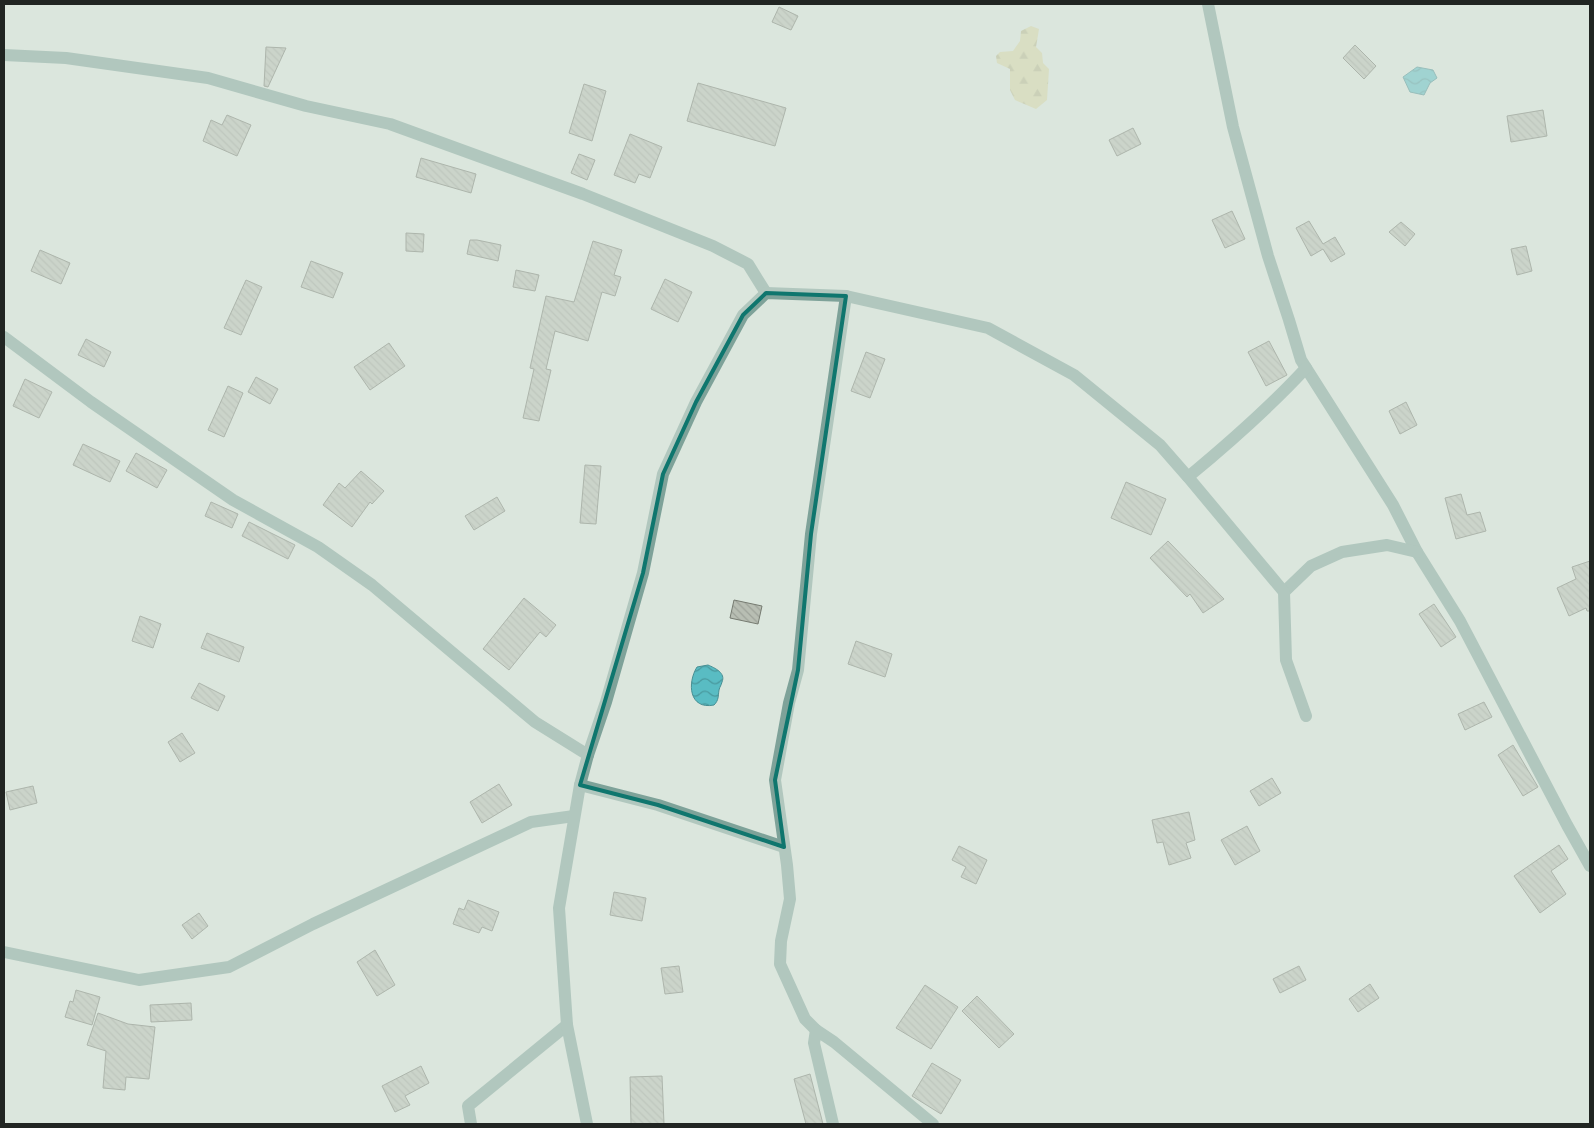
<svg xmlns="http://www.w3.org/2000/svg" width="1594" height="1128" font-family="Lora,serif">
<defs>
<pattern id="forest-firs" width="22" height="20" patternUnits="userSpaceOnUse" patternTransform="scale(1.25)"><rect width="22" height="20" fill="#d7d5a4"/><path d="M5 1l3.5 6h-7zM16 11l3.5 6h-7z" fill="#b8b78d"/></pattern>
<pattern id="water-waves" width="16" height="10" patternUnits="userSpaceOnUse" patternTransform="scale(1.25)"><rect width="16" height="10" fill="#59bcc3"/><path d="M0 5q4-4 8 0t8 0" fill="none" stroke="#49999e"/></pattern>
<pattern id="building-back-hatch" width="6" height="6" patternUnits="userSpaceOnUse" patternTransform="scale(1.25)"><rect width="6" height="6" fill="#b8beb3"/><path d="M-1 5l2 2M0 0l6 6M5-1l2 2" fill="none" stroke="#9ea39a"/></pattern>
</defs>
<rect width="100%" height="100%" fill="#dbe6dd"/>
<path fill="url(#forest-firs)" d="M 1031,26 L 1039,29 L 1036,47 L 1042,53 L 1043,63 L 1049,69 L 1047,100 L 1036,109 L 1015,100 L 1010,90 L 1010,69 L 997,63 L 996,56 L 1000,52 L 1013,51 L 1020,41 L 1021,31 Z"/>
<g fill="url(#water-waves)" stroke="#488f93">
<path d="M 1417,67 L 1433,70 L 1437,78 L 1430,83 L 1424,95 L 1410,92 L 1403,77 Z"/>
<path d="M 708,665 C 715,668 726,673 722,682 C 721,686 720,686 719,690 C 718,696 719,700 714,705 C 689,710 687,683 697,667 Z"/>
</g>
<g fill="url(#building-back-hatch)" stroke="#767b71">
<path d="M 779,7 L 798,16 L 791,30 L 772,22 Z"/>
<path d="M 1355,45 L 1376,66 L 1364,79 L 1343,58 Z"/>
<path d="M 266,47 L 286,48 L 268,87 L 264,86 Z"/>
<path d="M 698,83 L 786,108 L 775,146 L 687,121 Z"/>
<path d="M 584,84 L 606,91 L 592,141 L 569,133 Z"/>
<path d="M 1543,110 L 1547,136 L 1511,142 L 1507,116 Z"/>
<path d="M 227,115 L 251,125 L 237,156 L 203,141 L 211,120 L 222,125 Z"/>
<path d="M 1133,128 L 1141,144 L 1117,156 L 1109,140 Z"/>
<path d="M 630,134 L 662,147 L 650,178 L 639,174 L 635,183 L 614,175 Z"/>
<path d="M 579,154 L 595,160 L 587,180 L 571,173 Z"/>
<path d="M 421,158 L 476,174 L 471,193 L 416,177 Z"/>
<path d="M 1232,211 L 1245,239 L 1225,248 L 1212,220 Z"/>
<path d="M 1309,221 L 1323,244 L 1335,237 L 1345,254 L 1331,262 L 1323,249 L 1311,256 L 1296,228 Z"/>
<path d="M 1401,222 L 1415,234 L 1405,246 L 1389,232 Z"/>
<path d="M 406,233 L 424,234 L 423,252 L 406,251 Z"/>
<path d="M 470,240 L 477,240 L 501,245 L 498,261 L 467,254 Z"/>
<path d="M 593,241 L 622,250 L 614,275 L 621,277 L 615,296 L 602,292 L 588,341 L 555,331 L 546,369 L 551,370 L 539,421 L 523,418 L 534,369 L 530,368 L 546,296 L 574,302 Z"/>
<path d="M 1526,246 L 1532,271 L 1517,275 L 1511,249 Z"/>
<path d="M 40,250 L 70,263 L 61,284 L 31,271 Z"/>
<path d="M 311,261 L 343,273 L 333,298 L 301,287 Z"/>
<path d="M 516,270 L 539,275 L 535,291 L 513,287 Z"/>
<path d="M 665,279 L 692,292 L 678,322 L 651,309 Z"/>
<path d="M 246,280 L 262,287 L 241,335 L 224,328 Z"/>
<path d="M 86,339 L 111,352 L 104,367 L 78,355 Z"/>
<path d="M 1269,341 L 1287,375 L 1266,386 L 1248,352 Z"/>
<path d="M 389,343 L 405,366 L 370,390 L 354,367 Z"/>
<path d="M 866,352 L 885,359 L 870,398 L 851,391 Z"/>
<path d="M 256,377 L 278,389 L 270,404 L 248,392 Z"/>
<path d="M 25,379 L 52,392 L 39,418 L 13,406 Z"/>
<path d="M 228,386 L 243,393 L 224,437 L 208,430 Z"/>
<path d="M 1406,402 L 1417,425 L 1400,434 L 1389,411 Z"/>
<path d="M 83,444 L 120,461 L 110,482 L 73,465 Z"/>
<path d="M 136,453 L 167,470 L 157,488 L 126,471 Z"/>
<path d="M 585,465 L 601,466 L 596,524 L 580,523 Z"/>
<path d="M 361,471 L 384,491 L 372,504 L 370,502 L 352,527 L 323,505 L 339,483 L 345,488 Z"/>
<path d="M 1126,482 L 1166,499 L 1151,535 L 1111,518 Z"/>
<path d="M 1461,494 L 1467,515 L 1480,512 L 1486,531 L 1456,539 L 1445,498 Z"/>
<path d="M 497,497 L 505,511 L 474,530 L 465,516 Z"/>
<path d="M 211,502 L 238,514 L 232,528 L 205,516 Z"/>
<path d="M 249,522 L 295,545 L 288,559 L 242,536 Z"/>
<path d="M 1168,541 L 1224,599 L 1203,613 L 1190,594 L 1187,597 L 1150,558 Z"/>
<path d="M 1590,561 L 1590,611 L 1587,611 L 1586,608 L 1569,616 L 1557,588 L 1576,579 L 1572,567 Z"/>
<path d="M 524,598 L 556,625 L 546,637 L 540,632 L 509,670 L 483,649 Z"/>
<path d="M 734,600 L 762,606 L 758,624 L 730,618 Z"/>
<path d="M 1434,604 L 1456,637 L 1441,647 L 1419,614 Z"/>
<path d="M 140,616 L 161,624 L 153,648 L 132,641 Z"/>
<path d="M 207,633 L 244,647 L 239,662 L 201,648 Z"/>
<path d="M 856,641 L 892,654 L 885,677 L 848,664 Z"/>
<path d="M 199,683 L 225,696 L 218,711 L 191,698 Z"/>
<path d="M 1484,702 L 1492,717 L 1465,730 L 1458,714 Z"/>
<path d="M 182,733 L 195,753 L 180,762 L 168,742 Z"/>
<path d="M 1513,745 L 1538,787 L 1523,796 L 1498,755 Z"/>
<path d="M 1272,778 L 1281,793 L 1259,806 L 1250,791 Z"/>
<path d="M 499,784 L 512,805 L 482,823 L 470,802 Z"/>
<path d="M 33,786 L 37,803 L 10,810 L 6,792 Z"/>
<path d="M 1189,812 L 1195,840 L 1186,843 L 1191,858 L 1169,865 L 1163,842 L 1157,843 L 1152,820 Z"/>
<path d="M 1247,826 L 1260,851 L 1235,865 L 1221,840 Z"/>
<path d="M 1559,845 L 1568,859 L 1551,871 L 1566,894 L 1540,913 L 1514,876 Z"/>
<path d="M 959,846 L 987,860 L 976,884 L 961,877 L 966,867 L 952,860 Z"/>
<path d="M 614,892 L 646,898 L 642,921 L 610,915 Z"/>
<path d="M 468,900 L 499,912 L 492,931 L 482,927 L 479,933 L 453,924 L 459,908 L 464,910 Z"/>
<path d="M 199,913 L 208,926 L 192,939 L 182,925 Z"/>
<path d="M 375,950 L 395,985 L 377,996 L 357,962 Z"/>
<path d="M 679,966 L 683,992 L 665,994 L 661,968 Z"/>
<path d="M 1299,966 L 1306,980 L 1280,993 L 1273,979 Z"/>
<path d="M 1370,984 L 1379,998 L 1358,1012 L 1349,999 Z"/>
<path d="M 925,985 L 958,1007 L 931,1049 L 896,1028 Z"/>
<path d="M 76,990 L 100,997 L 92,1025 L 65,1017 L 70,1001 L 73,1002 Z"/>
<path d="M 977,996 L 1014,1034 L 999,1048 L 962,1011 Z"/>
<path d="M 191,1003 L 192,1020 L 151,1022 L 150,1005 Z"/>
<path d="M 98,1013 L 128,1024 L 155,1027 L 149,1079 L 126,1077 L 125,1090 L 103,1088 L 106,1051 L 87,1045 Z"/>
<path d="M 932,1063 L 961,1080 L 941,1114 L 912,1096 Z"/>
<path d="M 421,1066 L 429,1083 L 405,1096 L 410,1105 L 395,1112 L 382,1086 Z"/>
<path d="M 810,1074 L 823,1124 L 806,1124 L 794,1079 Z"/>
<path d="M 662,1076 L 664,1124 L 631,1124 L 630,1077 Z"/>
</g>
<g fill="none" stroke-linecap="round" stroke-linejoin="round">
<g stroke="#7ea299" stroke-width="12">
<path d="M 1208,4 L 1233,127 L 1268,256 L 1289,320 L 1301,360 L 1393,505 L 1417,552 L 1460,621 L 1567,825 L 1590,866"/>
<path d="M 4,55 L 66,58 L 208,78 L 306,106 L 390,124 L 583,194 L 713,246 L 748,264 L 766,293"/>
<path d="M 4,337 L 91,402 L 233,500 L 318,547 L 372,585 L 535,722 L 588,755"/>
<path d="M 1188,477 C 1229,443 1270,407 1306,368"/>
<path d="M 1284,592 L 1311,566 L 1342,552 L 1387,545 L 1417,552"/>
<path d="M 580,785 L 658,805 L 784,847"/>
<path d="M 4,952 L 139,980 L 229,967 L 313,924 L 531,822 L 574,816"/>
<path d="M 816,1030 L 805,1019 L 780,964 L 781,941 L 790,899 L 787,865 L 775,780 L 789,703 L 798,670 L 811,534 L 846,296"/>
<path d="M 471,1124 L 468,1106 L 567,1025"/>
<path d="M 587,1124 L 567,1025 L 559,908 L 580,785 L 588,755 L 606,702 L 643,573 L 663,474 L 696,402 L 743,315 L 766,293 L 846,296 L 988,328 L 1074,375 L 1160,445 L 1188,477 L 1284,592 L 1286,660 L 1306,716"/>
<path d="M 833,1124 L 814,1043 L 816,1030 L 834,1042 L 933,1124"/>
</g>
</g>
<path d="M0 0H1594V1128H0ZM 766,293 L 846,296 L 811,534 L 798,670 L 775,780 L 784,847 L 658,805 L 580,785 L 643,573 L 663,474 L 696,402 L 743,315 Z" fill="#dbe6dd" fill-opacity=".55" fill-rule="evenodd"/>
<path fill="none" stroke="#0f766e" stroke-width="4" stroke-linejoin="round" d="M 766,293 L 846,296 L 811,534 L 798,670 L 775,780 L 784,847 L 658,805 L 580,785 L 643,573 L 663,474 L 696,402 L 743,315 Z"/>
<rect width="1594" height="1128" fill="none" stroke="#212522" stroke-width="10"/>
</svg>
